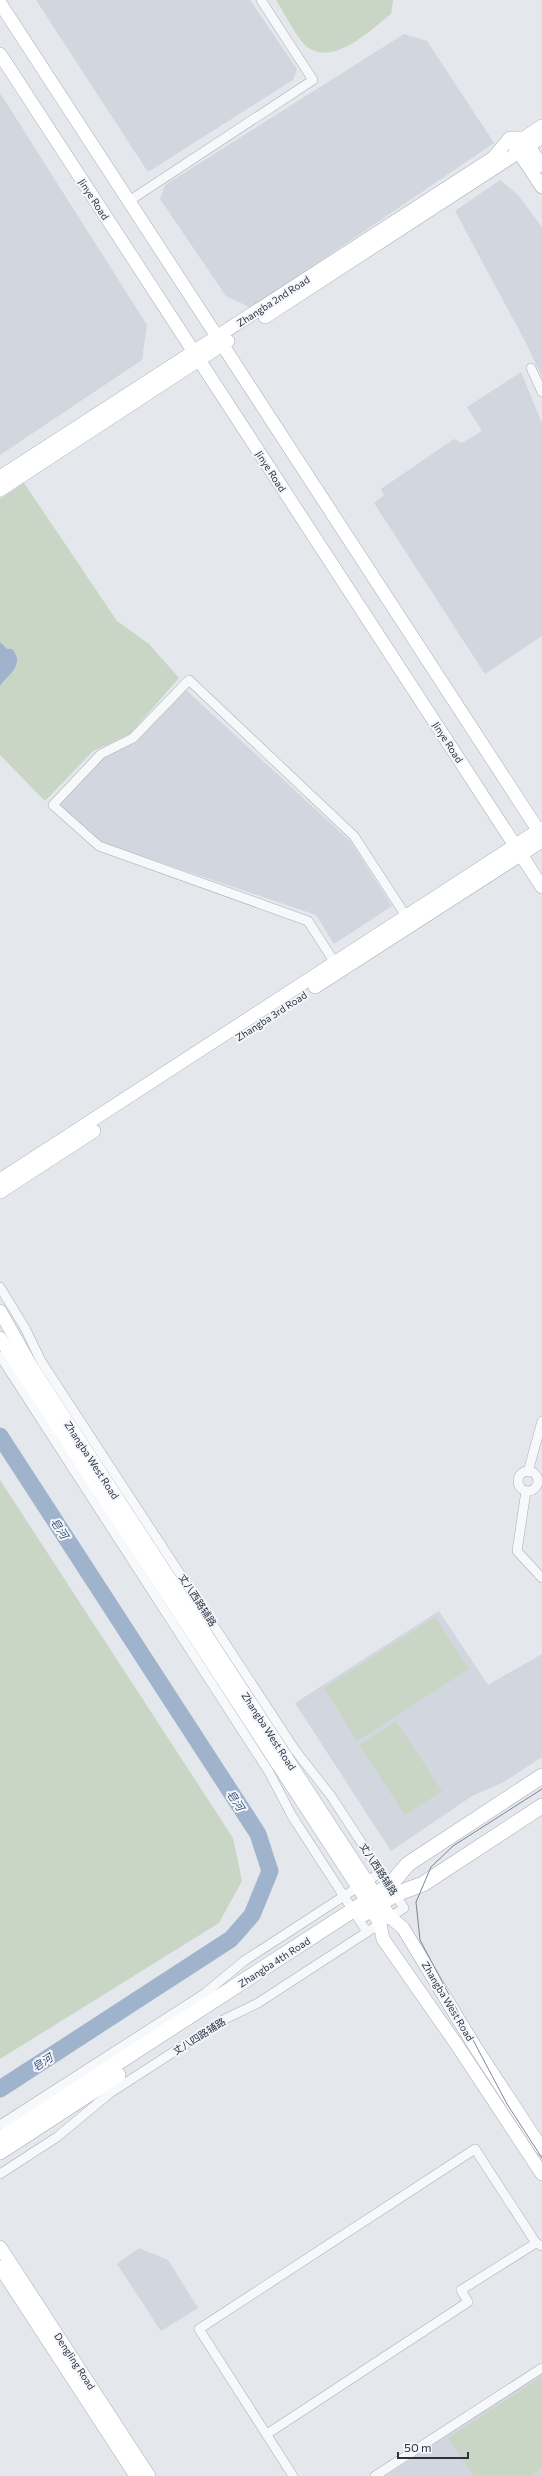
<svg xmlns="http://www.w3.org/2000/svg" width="542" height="2476" font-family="Commissioner,'Noto Sans SC',sans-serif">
<rect width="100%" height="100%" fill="#e4e7ec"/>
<g fill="#d2d6de">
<path d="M 36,0 L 250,0 L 297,69 L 293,80 L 148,172 Z"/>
<path d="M 404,34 L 427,41 L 494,143 L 251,308 L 226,296 L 160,199 L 165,185 Z"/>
<path d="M 0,93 L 147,325 L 142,360 L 0,455 Z"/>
<path d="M 500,180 L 518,195 L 542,227 L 542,377 L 525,341 L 455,211 Z"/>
<path d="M 521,372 L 542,423 L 542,636 L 485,674 L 374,503 L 384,495 L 381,489 L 454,439 L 462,443 L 482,431 L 467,407 Z"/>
<path d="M 185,689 L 351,842 L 392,906 L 334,944 L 316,915 L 97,841 L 58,805 L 103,756 L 134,744 Z"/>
<path d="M 439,1611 L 488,1685 L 542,1654 L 542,1757 L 504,1782 L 472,1796 L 391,1851 L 295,1703 Z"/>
<path d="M 139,2248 L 168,2260 L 198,2308 L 161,2331 L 117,2264 Z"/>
<path d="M 542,2374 L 542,2476 L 385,2476 Z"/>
</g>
<g fill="#c9d6c5">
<path d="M 276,0 L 393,0 L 391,14 C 370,30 332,69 305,45 C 295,35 284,12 276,0 Z"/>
<path d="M 24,483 L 117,621 L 149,644 L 179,678 L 130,734 L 93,751 L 45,801 L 0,755 L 0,499 Z"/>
<path d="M 0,1480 L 233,1838 L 242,1881 L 219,1923 L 0,2059 Z"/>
<path d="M 435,1617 L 469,1669 L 357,1741 L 324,1688 Z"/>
<path d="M 396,1721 L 442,1791 L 405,1815 L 359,1745 Z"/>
<path d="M 542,2377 L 542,2468 L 531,2476 L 474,2476 L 448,2438 Z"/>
</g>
<path fill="#9fb4cc" d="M 0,642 L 7,649 L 12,649 C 26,665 8,674 0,686 Z"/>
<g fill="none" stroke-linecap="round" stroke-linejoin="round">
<path stroke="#9fb4cc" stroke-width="17" d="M 0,1436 L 258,1834 L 270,1871 L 252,1915 L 231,1939 L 0,2089"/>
<defs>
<g id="street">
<path d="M 129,201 L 313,80 L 261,0"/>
<path d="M 531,368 L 542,392"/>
<path d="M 335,963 L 308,921 L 99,846 L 53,805 L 101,754 L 133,738 L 189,680 L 354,836 L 406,916"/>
<path d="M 0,1287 L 25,1328 L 41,1361 L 295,1750 L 331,1796 L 404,1908 L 258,2003 L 223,2020 L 110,2093 L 57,2137 L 0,2174"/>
<path d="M 0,1356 L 269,1772 L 292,1816 L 367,1932"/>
<circle cx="528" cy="1481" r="10"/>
<path d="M 528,1472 L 542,1421"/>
<path d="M 526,1491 L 517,1551 L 542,1578"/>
<path d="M 0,2125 L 204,1994 L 244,1961 L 381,1872"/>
<path d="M 267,2434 L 468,2302 L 461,2290 L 536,2243 L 542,2246"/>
<path d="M 293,2476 L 199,2329 L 475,2149 L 536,2243"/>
<path d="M 375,2476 L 542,2368"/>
</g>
<g id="secondary">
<path d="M 0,3 L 542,836"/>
<path d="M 0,54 L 542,887"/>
<path d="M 524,139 L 542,166"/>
<path d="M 514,145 L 542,187"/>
<path d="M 265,317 L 542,137"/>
<path d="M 0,477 L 493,158 L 510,138 L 524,138 L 542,126"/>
<path d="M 0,490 L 228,341"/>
<path d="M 315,987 L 542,841"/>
<path d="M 0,1180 L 542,828"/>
<path d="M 0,1192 L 94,1131"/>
<path d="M 0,1311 L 31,1366 L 390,1917 L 403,1928 L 474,2045 L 542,2149"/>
<path d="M 0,1338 L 367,1901 L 380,1924 L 383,1939 L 457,2045 L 542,2174"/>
<path d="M 0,2247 L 149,2476"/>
<path d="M 0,2267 L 136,2476"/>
</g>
<g id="primary">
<path d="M 364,1914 L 396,1894 L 423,1884 L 542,1806"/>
<path d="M 0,2139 L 367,1901 L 390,1885 L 408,1864 L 542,1776"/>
<path d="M 0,2152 L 118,2075"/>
</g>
</defs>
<use href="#street" stroke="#a9aeb7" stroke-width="10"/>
<use href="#secondary" stroke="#a9aeb7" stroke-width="14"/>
<use href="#primary" stroke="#a3abb8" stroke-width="16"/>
<use href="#street" stroke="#f7f8fa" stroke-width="9"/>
<use href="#secondary" stroke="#fff" stroke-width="13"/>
<use href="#primary" stroke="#fff" stroke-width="15"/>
<path stroke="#7d8696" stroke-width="1" d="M 542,1789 L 453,1846 L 431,1867 L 416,1902 L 420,1940 L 507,2104 L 542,2158"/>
</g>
<g text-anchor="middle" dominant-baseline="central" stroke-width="4" stroke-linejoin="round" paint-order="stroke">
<g font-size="10" fill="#2b3445" stroke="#f4f6f9">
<text transform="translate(94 199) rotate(57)">Jinye Road</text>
<text transform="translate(273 301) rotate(-33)">Zhangba 2nd Road</text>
<text transform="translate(271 471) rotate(57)">Jinye Road</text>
<text transform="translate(448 742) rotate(57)">Jinye Road</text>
<text transform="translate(271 1016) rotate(-33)">Zhangba 3rd Road</text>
<text transform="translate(92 1460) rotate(57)">Zhangba West Road</text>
<text transform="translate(198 1600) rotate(57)">丈八西路辅路</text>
<text transform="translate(269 1731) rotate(57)">Zhangba West Road</text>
<text transform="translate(379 1869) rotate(57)">丈八西路辅路</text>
<text transform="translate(274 1962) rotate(-33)">Zhangba 4th Road</text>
<text transform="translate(448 2001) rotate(59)">Zhangba West Road</text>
<text transform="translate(199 2036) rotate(-32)">丈八四路辅路</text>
<text transform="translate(75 2361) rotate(57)">Dengling Road</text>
</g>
<g font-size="11" font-style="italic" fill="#34527a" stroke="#f4f6f9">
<text transform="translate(60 1528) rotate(57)">皂河</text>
<text transform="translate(236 1800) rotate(57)">皂河</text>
<text transform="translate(42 2062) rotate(-33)">皂河</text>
</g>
</g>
<path d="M398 2452v6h70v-6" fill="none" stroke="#2b3445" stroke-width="2"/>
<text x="404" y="2452" font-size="12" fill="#2b3445" stroke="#f4f6f9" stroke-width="3" paint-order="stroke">50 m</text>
</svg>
